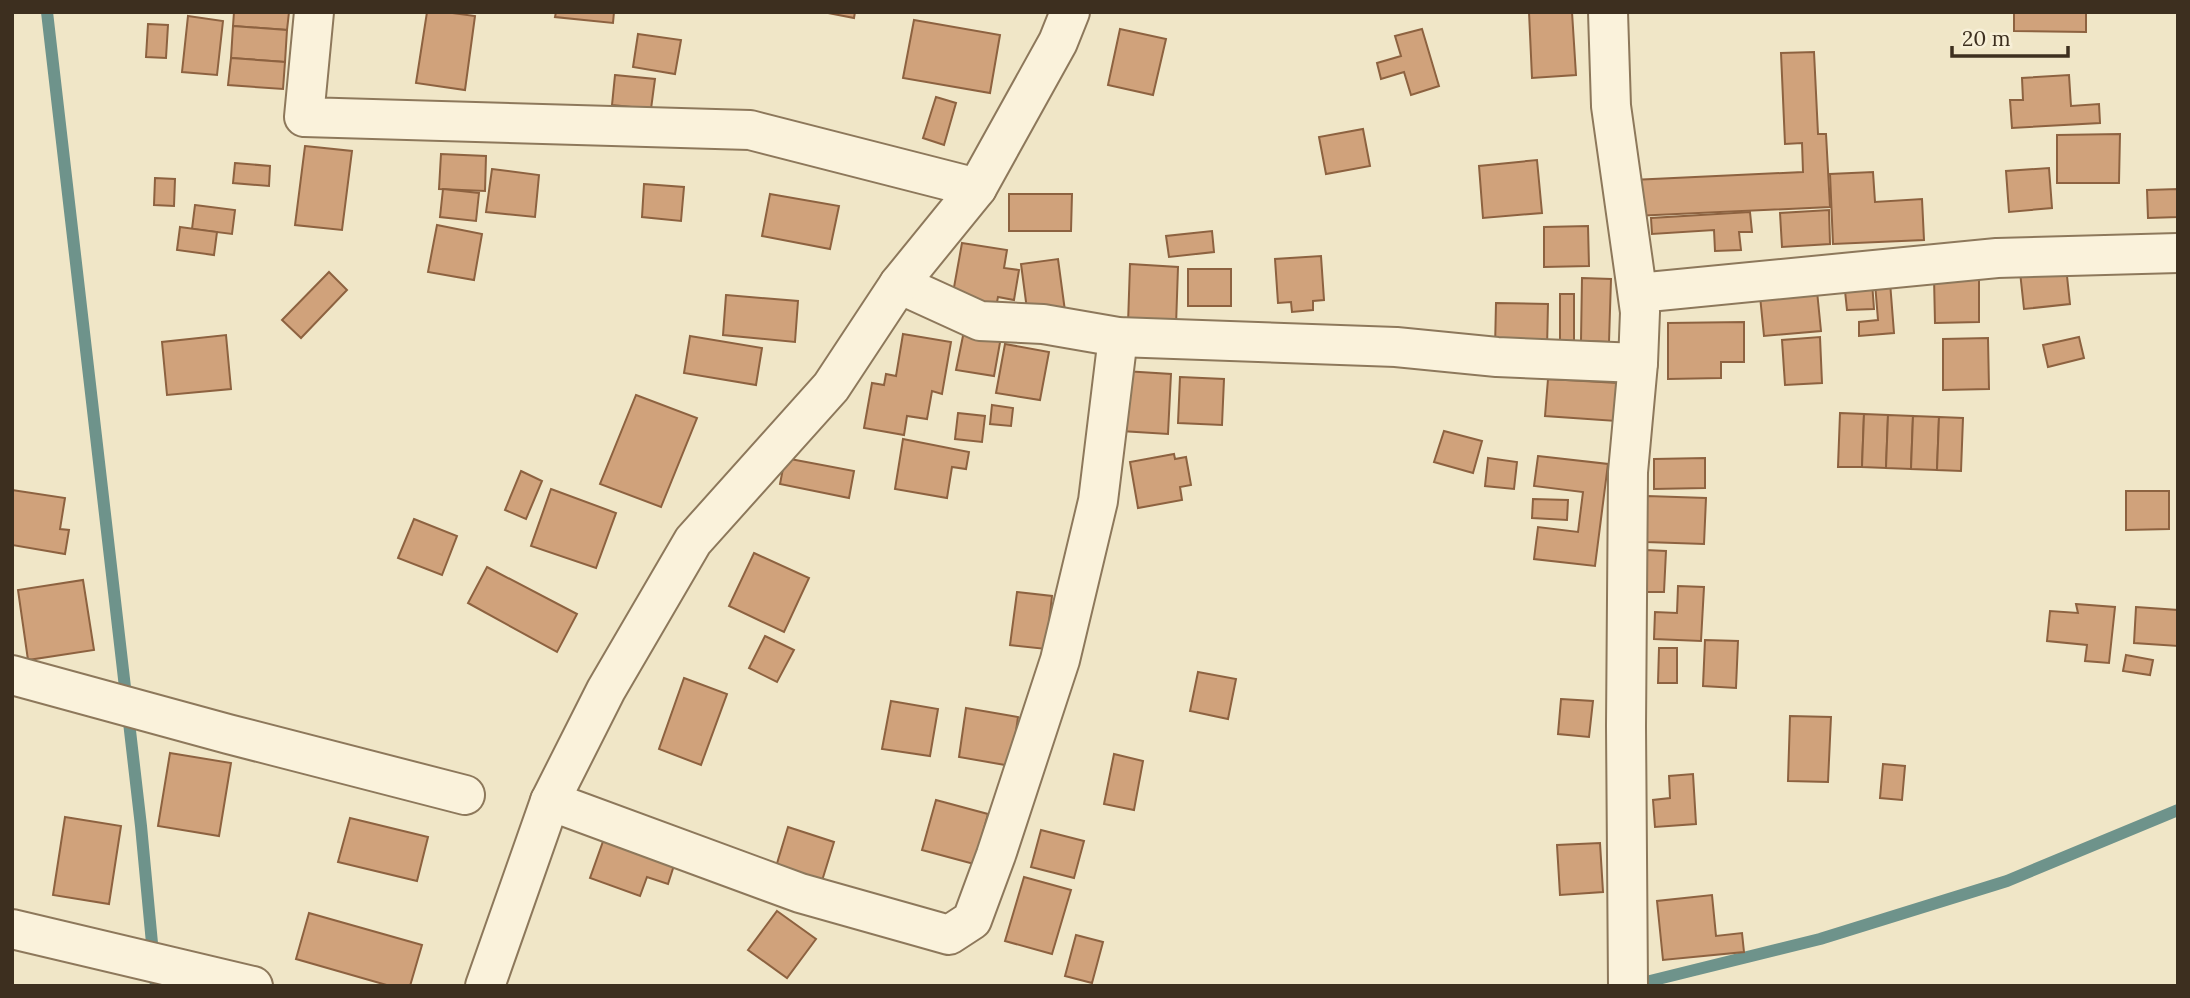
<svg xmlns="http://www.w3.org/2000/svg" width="2190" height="998" font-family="Lora,serif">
<rect width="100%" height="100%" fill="#f0e6c7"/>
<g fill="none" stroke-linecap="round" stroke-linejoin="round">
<g stroke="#6e938b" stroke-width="12">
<path d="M 47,12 L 141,826 L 156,986"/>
<path d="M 1650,981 L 1820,939 L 2007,881 L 2178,810"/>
</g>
</g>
<g fill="#d0a27b" stroke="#8d6240" stroke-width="2">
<path d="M 234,12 L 289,12 L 287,30 L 233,26 Z"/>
<path d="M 427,12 L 445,12 L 475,16 L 465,90 L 416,83 Z"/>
<path d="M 556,12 L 614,12 L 613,23 L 555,17 Z"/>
<path d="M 823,12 L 855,12 L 854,18 Z"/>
<path d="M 1529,12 L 1572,12 L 1576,75 L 1532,78 Z"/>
<path d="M 2014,12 L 2086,12 L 2086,32 L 2014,31 Z"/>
<path d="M 188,16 L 223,21 L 217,75 L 182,72 Z"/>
<path d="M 914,20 L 1000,35 L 990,93 L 903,78 Z"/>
<path d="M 148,24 L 168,25 L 166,58 L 146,57 Z"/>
<path d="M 233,26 L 287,30 L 285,62 L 231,58 Z"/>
<path d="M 1120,29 L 1166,39 L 1153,95 L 1108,85 Z"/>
<path d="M 1422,29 L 1439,86 L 1411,95 L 1404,72 L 1381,79 L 1377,63 L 1401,56 L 1395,36 Z"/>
<path d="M 638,34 L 681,40 L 675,74 L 633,67 Z"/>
<path d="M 1814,52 L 1818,134 L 1826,134 L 1830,207 L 1634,216 L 1632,180 L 1803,172 L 1802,143 L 1785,144 L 1781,53 Z"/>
<path d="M 231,58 L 285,62 L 283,89 L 228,85 Z"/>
<path d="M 615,75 L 655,79 L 651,109 L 612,105 Z"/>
<path d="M 2069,75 L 2071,106 L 2099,104 L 2100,123 L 2012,128 L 2010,100 L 2023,100 L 2022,78 Z"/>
<path d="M 936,97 L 956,103 L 944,145 L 923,138 Z"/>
<path d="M 1363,129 L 1370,166 L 1326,174 L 1319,137 Z"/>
<path d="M 2120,134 L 2119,183 L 2057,183 L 2057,135 Z"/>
<path d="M 305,146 L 352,151 L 342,230 L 295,225 Z"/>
<path d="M 441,154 L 486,156 L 485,191 L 439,189 Z"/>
<path d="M 1537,160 L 1542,213 L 1483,218 L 1479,166 Z"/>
<path d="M 235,163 L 270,166 L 269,186 L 233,183 Z"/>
<path d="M 2049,168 L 2052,208 L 2009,212 L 2006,171 Z"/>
<path d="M 492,169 L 539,175 L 535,217 L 486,212 Z"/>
<path d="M 1873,172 L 1875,202 L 1922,199 L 1924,240 L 1833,244 L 1830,174 Z"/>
<path d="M 155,178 L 175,179 L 174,206 L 154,205 Z"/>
<path d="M 644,184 L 684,187 L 681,221 L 642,217 Z"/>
<path d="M 443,189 L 479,193 L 476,221 L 440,217 Z"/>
<path d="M 2178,189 L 2178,217 L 2148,218 L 2147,190 Z"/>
<path d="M 770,194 L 839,206 L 830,249 L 762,236 Z"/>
<path d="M 1009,194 L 1072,194 L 1071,231 L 1009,231 Z"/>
<path d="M 195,205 L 235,210 L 232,234 L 192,229 Z"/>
<path d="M 1829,210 L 1830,244 L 1782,247 L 1780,213 Z"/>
<path d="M 1750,212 L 1752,232 L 1739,232 L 1741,250 L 1715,251 L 1714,230 L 1652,234 L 1651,218 Z"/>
<path d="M 437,225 L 482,234 L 474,280 L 428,272 Z"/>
<path d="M 1588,226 L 1589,266 L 1544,267 L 1544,227 Z"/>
<path d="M 180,227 L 217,232 L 214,255 L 177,250 Z"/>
<path d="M 1212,231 L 1214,252 L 1169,257 L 1166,236 Z"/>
<path d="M 962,243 L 1007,250 L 1004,268 L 1019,270 L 1014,300 L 998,297 L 995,312 L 951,304 Z"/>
<path d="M 2064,248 L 2070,304 L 2024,309 L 2018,253 Z"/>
<path d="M 1321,256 L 1324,300 L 1313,301 L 1313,310 L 1292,312 L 1291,302 L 1278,303 L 1275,259 Z"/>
<path d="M 1058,259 L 1065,311 L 1028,317 L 1021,264 Z"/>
<path d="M 1130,264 L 1178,267 L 1176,326 L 1128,324 Z"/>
<rect x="1188" y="269" width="43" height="37"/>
<path d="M 329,272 L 347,290 L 301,338 L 282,320 Z"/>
<path d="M 1979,276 L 1979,322 L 1935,323 L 1934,277 Z"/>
<path d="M 1582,278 L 1611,279 L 1609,342 L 1581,341 Z"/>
<path d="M 1872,282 L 1874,309 L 1847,310 L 1845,291 Z"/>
<path d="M 1890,282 L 1894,333 L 1859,336 L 1859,322 L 1878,320 L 1875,283 Z"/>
<path d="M 1817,291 L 1821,331 L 1764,336 L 1760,296 Z"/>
<rect x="1560" y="294" width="14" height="50"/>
<path d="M 726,295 L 798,301 L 795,342 L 723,335 Z"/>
<path d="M 1496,303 L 1548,304 L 1547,349 L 1495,348 Z"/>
<path d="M 1744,322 L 1744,362 L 1721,362 L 1721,378 L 1668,379 L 1668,323 Z"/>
<path d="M 964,331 L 1001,337 L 994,376 L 956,370 Z"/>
<path d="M 903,334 L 951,342 L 942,394 L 932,391 L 927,419 L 907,416 L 904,435 L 864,428 L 872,383 L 884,385 L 886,374 L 896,376 Z"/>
<path d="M 226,335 L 231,389 L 167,395 L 162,342 Z"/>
<path d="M 690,336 L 762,348 L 756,385 L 684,373 Z"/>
<path d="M 1820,337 L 1822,383 L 1785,385 L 1782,340 Z"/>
<path d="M 2079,337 L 2084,358 L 2048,367 L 2043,345 Z"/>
<path d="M 1988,338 L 1989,389 L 1943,390 L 1943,339 Z"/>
<path d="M 1005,344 L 1049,352 L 1040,400 L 996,393 Z"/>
<path d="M 1124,371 L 1171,374 L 1168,434 L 1121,431 Z"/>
<path d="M 1180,377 L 1224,379 L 1222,425 L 1178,423 Z"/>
<path d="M 1548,379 L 1619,383 L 1616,421 L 1545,416 Z"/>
<path d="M 636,395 L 697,418 L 661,507 L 600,484 Z"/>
<path d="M 992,405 L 1013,408 L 1011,426 L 990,424 Z"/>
<path d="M 958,413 L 985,416 L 982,442 L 955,439 Z"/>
<path d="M 1840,413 L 1864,414 L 1862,467 L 1838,467 Z"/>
<path d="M 1864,414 L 1888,415 L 1886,468 L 1862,467 Z"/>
<path d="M 1888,415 L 1913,416 L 1911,469 L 1886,468 Z"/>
<path d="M 1913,416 L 1939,417 L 1937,470 L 1911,469 Z"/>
<path d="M 1939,417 L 1963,418 L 1961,471 L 1937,470 Z"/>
<path d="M 1444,431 L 1482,441 L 1473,473 L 1434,462 Z"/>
<path d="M 903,439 L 969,452 L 966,469 L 952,467 L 947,498 L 895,489 Z"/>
<path d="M 1174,454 L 1175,459 L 1186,457 L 1191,485 L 1180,487 L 1182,500 L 1138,508 L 1130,462 Z"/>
<path d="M 1538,456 L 1608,464 L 1595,566 L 1534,559 L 1538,527 L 1578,532 L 1583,492 L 1534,486 Z"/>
<path d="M 785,458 L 854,471 L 849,498 L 780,484 Z"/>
<path d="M 1488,458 L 1517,462 L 1514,489 L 1485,486 Z"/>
<path d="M 1705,458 L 1705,488 L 1654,489 L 1654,459 Z"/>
<path d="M 521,471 L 542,481 L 526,519 L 505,510 Z"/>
<path d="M 551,489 L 616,513 L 596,568 L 531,546 Z"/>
<path d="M 12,490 L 65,498 L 60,529 L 69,530 L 65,554 L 12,545 Z"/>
<path d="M 2126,491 L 2169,491 L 2169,529 L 2126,530 Z"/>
<path d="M 1647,496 L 1706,498 L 1704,544 L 1646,542 Z"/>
<path d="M 1533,499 L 1568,500 L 1567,520 L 1532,518 Z"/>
<path d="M 414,519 L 457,536 L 442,575 L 398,558 Z"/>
<path d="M 1645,550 L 1666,551 L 1664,592 L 1642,592 Z"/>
<path d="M 754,553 L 809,578 L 784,632 L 729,606 Z"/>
<path d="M 487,567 L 577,614 L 557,652 L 468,603 Z"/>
<path d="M 83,580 L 94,650 L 28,660 L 18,590 Z"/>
<path d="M 1678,586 L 1704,587 L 1701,641 L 1654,639 L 1655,612 L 1677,613 Z"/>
<path d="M 1017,592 L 1052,596 L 1046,649 L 1010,645 Z"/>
<path d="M 2076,604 L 2115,607 L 2109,663 L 2085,661 L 2087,645 L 2047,641 L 2050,611 L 2078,613 Z"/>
<path d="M 2136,607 L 2178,610 L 2178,646 L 2134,643 Z"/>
<path d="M 765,636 L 794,650 L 777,682 L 749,668 Z"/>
<path d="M 1705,640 L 1738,641 L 1736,688 L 1703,686 Z"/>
<path d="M 1659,648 L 1677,648 L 1677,683 L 1658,683 Z"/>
<path d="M 2126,655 L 2153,660 L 2150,675 L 2123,671 Z"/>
<path d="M 1198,672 L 1236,679 L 1228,719 L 1190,711 Z"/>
<path d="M 684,678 L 727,694 L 701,765 L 659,749 Z"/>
<path d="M 1561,699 L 1593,701 L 1589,737 L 1558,734 Z"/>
<path d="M 891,701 L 938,709 L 930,756 L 882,749 Z"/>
<path d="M 966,708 L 1018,717 L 1011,766 L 959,757 Z"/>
<path d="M 1790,716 L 1831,717 L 1828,782 L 1788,781 Z"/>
<path d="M 170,753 L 231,763 L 219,836 L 158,826 Z"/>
<path d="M 1114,754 L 1143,761 L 1134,810 L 1104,804 Z"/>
<path d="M 1883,764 L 1905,766 L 1902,800 L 1880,798 Z"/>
<path d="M 1693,774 L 1696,824 L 1655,827 L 1653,800 L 1670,798 L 1669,776 Z"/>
<path d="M 936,800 L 988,814 L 974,864 L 922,850 Z"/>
<path d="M 65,817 L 121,826 L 109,904 L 53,895 Z"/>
<path d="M 350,818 L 428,837 L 417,881 L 338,862 Z"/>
<path d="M 788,827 L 834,842 L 821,884 L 775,870 Z"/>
<path d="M 1041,830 L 1084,841 L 1074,878 L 1031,867 Z"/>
<path d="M 606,833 L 676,859 L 668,884 L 647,877 L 640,896 L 590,878 Z"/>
<path d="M 1600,843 L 1603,892 L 1560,895 L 1557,845 Z"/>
<path d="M 1024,877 L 1071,890 L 1052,954 L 1005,941 Z"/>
<path d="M 1712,895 L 1716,936 L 1742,933 L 1744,952 L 1663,960 L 1657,901 Z"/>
<path d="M 777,911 L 816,939 L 787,978 L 748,950 Z"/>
<path d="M 309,913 L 422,945 L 410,986 L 390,986 L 296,959 Z"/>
<path d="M 1076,935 L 1103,942 L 1092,983 L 1065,976 Z"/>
</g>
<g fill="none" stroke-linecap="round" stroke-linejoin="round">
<defs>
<g id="minor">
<path d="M 314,12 L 304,117 L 750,130 L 977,188"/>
<path d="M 1608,12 L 1611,106 L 1640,312 L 1638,363 L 1628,472 L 1626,726 L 1628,986"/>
<path d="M 899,284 L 980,321 L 1043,324 L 1118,337 L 1396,347 L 1497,357 L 1638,363"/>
<path d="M 1638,293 L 1997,258 L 2178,253"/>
<path d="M 12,675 L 228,734 L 465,795"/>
<path d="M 550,801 L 800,893 L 949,935 L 972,920 L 996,855 L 1060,660 L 1098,501 L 1118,337"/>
<path d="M 12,929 L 253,986"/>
<path d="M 485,986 L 550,801 L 606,690 L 693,541 L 831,387 L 899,284 L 977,188 L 1058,42 L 1070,12"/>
</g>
</defs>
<use href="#minor" stroke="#8d785b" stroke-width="42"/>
<use href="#minor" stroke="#faf2db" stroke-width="38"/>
</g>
<rect width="2190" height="998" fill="none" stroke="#3d2f1f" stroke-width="28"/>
<path d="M1952 46v10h116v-10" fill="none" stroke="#3d2f1f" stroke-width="3.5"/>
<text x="1962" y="46" font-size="21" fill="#3d2f1f" stroke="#f7efd7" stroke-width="5" paint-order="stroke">20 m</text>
</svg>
